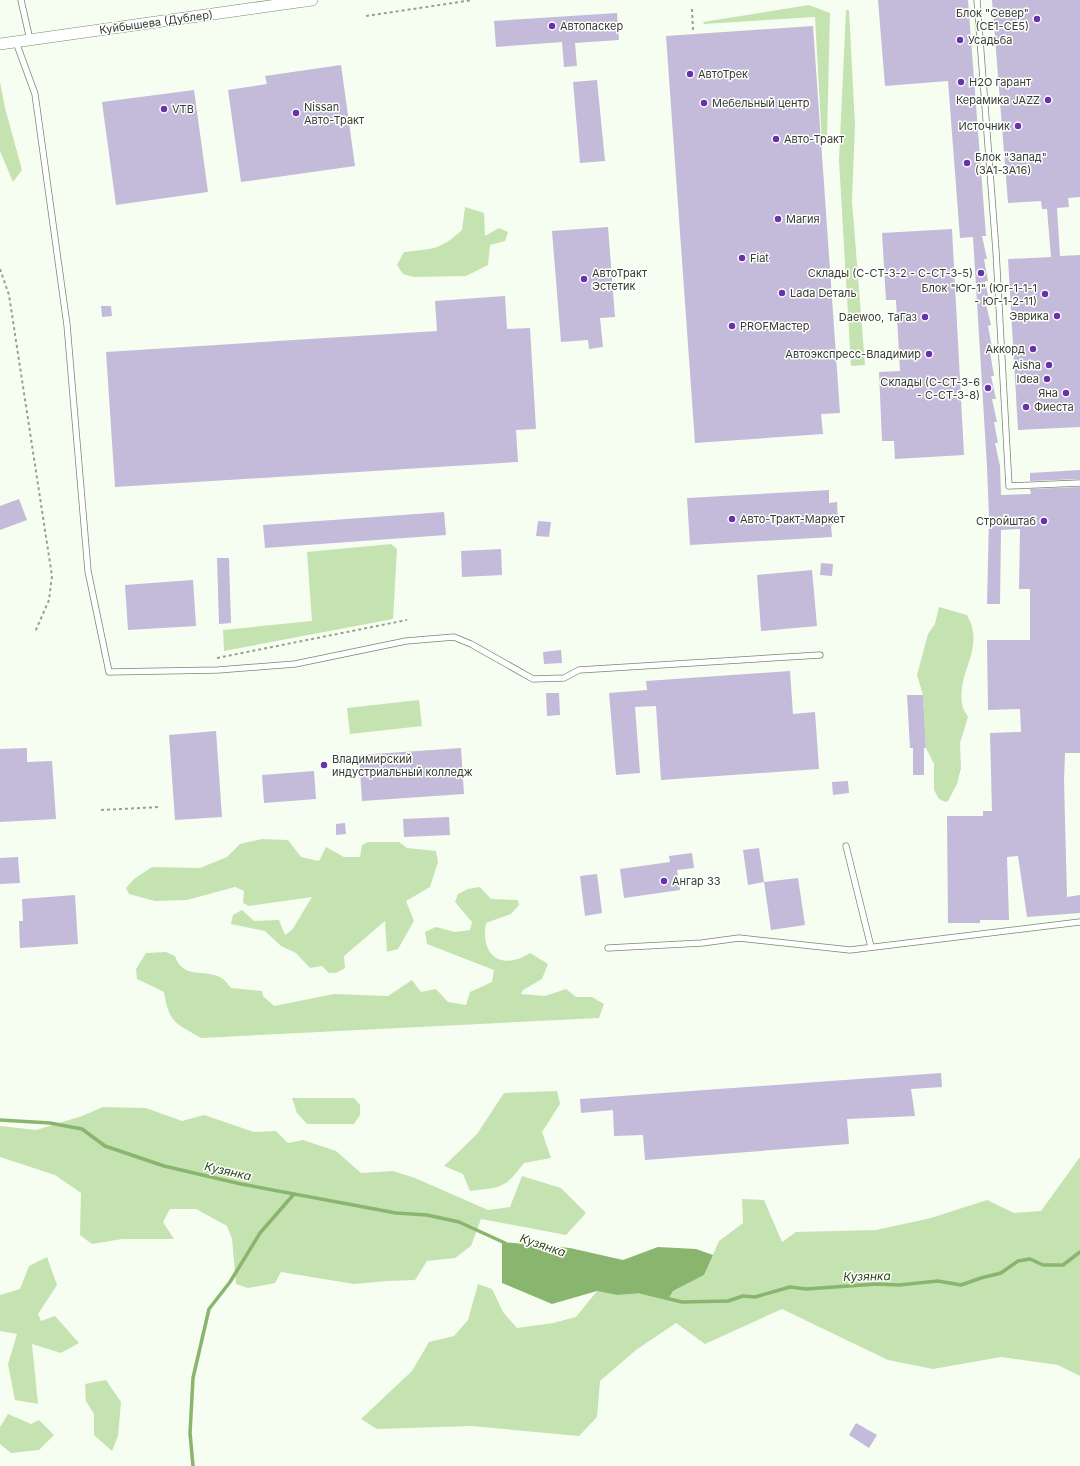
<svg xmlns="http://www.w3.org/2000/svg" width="1080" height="1466" font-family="Inter,sans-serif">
<rect width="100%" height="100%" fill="#f6fef2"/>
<g fill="#c4e3b1">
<path d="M 809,5 L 830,13 L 827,138 L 822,144 L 815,17 L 704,24 L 703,22 Z"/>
<path d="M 846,10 L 849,10 L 855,125 L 852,201 L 865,365 L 851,366 L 839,160 Z"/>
<path d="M 0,82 L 5,108 L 22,170 L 13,182 L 0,151 Z"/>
<path d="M 465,207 L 484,213 L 485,236 L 499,228 L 508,232 L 505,241 L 490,245 L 488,265 L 466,276 L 414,277 L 403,274 L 397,265 L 404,252 C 433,249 440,250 462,230 Z"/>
<path d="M 391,544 L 397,549 L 393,619 L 224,651 L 223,630 L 312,621 L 307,552 Z"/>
<path d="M 939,607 L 967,615 C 986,649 957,670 962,703 C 962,708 966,713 968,717 L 960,743 L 961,768 L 957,784 L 948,801 L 945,802 L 939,799 L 934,790 L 934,764 L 926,748 L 923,695 L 917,675 L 928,634 L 935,624 Z"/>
<path d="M 419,700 L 422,726 L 350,734 L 347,708 Z"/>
<path d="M 262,839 L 288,840 L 301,857 L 319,861 L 326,847 L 344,857 L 360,857 L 362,845 L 368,842 L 399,842 L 407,848 L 436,851 L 438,862 L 430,887 L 406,901 L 414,921 L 398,949 L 387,952 L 385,921 L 344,956 L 345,968 L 336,973 L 329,973 L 322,966 L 310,968 L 296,953 L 281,946 L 265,931 L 231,924 L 233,915 L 242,910 L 254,921 L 279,920 L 285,935 L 292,930 L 312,897 L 249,906 L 243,903 L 244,891 L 235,887 L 187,900 L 155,901 L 129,894 L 126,888 L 134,879 L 152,867 L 200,868 L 227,857 L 240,844 Z"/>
<path d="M 480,887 L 491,899 L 518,900 L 519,905 L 511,914 L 486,923 C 480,956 502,971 530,953 L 548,964 L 542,979 L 523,990 L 521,994 L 545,996 L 566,989 L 576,997 L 592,997 L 604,1004 L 599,1018 L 201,1038 C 175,1023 169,1023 164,992 L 137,979 L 136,969 L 146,953 L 166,952 L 175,956 C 183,979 201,969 220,977 C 224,979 228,984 231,988 L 262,991 L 263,996 L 274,1006 L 334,994 L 388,996 L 412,980 L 421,992 L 436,989 L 448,1002 L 466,1005 L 470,992 L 492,982 L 494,970 L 427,944 L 425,932 L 436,927 L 455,932 L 470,930 L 472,922 L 455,902 L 458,894 L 468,889 Z"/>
<path d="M 557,1091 L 560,1104 L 542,1132 L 551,1158 L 524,1163 C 504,1189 503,1187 470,1191 L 463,1174 L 444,1166 L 477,1134 L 504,1093 Z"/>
<path d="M 292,1098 L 354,1098 L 360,1105 L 360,1115 L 354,1124 L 307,1124 L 297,1113 Z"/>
<path d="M 103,1107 L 146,1108 L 182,1121 L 204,1115 L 254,1132 L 276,1131 L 288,1143 L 303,1140 L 336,1151 L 361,1173 L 393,1171 L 415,1178 L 488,1210 L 510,1207 L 522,1176 L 561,1188 L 586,1213 L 566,1235 L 481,1219 L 471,1246 L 455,1258 L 427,1261 L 415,1280 L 387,1281 L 354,1284 L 281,1272 L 275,1283 L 248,1288 L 236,1284 L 232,1239 L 227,1226 L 196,1209 L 170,1209 L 163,1222 L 174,1239 L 122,1239 L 92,1244 L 80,1235 L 81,1193 L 55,1175 L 0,1157 L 0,1126 L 36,1130 L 82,1116 Z"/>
<path d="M 1080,1157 L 1080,1376 L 1058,1365 L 1001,1357 L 933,1369 L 888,1360 L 782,1309 L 705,1344 L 676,1323 L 636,1350 L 600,1381 L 597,1417 L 579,1436 L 471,1426 L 377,1429 L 361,1419 L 412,1371 L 429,1342 L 454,1336 L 468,1320 L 478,1284 L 492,1289 L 503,1312 L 517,1328 L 553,1323 L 576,1317 L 597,1291 L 617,1295 L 645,1293 L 669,1298 L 673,1291 L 704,1275 L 719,1241 L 743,1223 L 742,1199 L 764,1200 L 782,1242 L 796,1232 L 876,1230 L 931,1218 L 987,1200 L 1014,1213 L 1041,1211 Z"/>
<path d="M 47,1257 L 57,1285 L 38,1314 L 41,1321 L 55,1316 L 79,1343 L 61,1353 L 32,1344 L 38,1404 L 15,1400 L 8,1364 L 17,1334 L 0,1331 L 0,1295 L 20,1289 L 29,1266 Z"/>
<path d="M 106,1380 L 121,1402 L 118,1436 L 112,1451 L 94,1435 L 94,1414 L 86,1401 L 85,1384 Z"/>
<path d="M 8,1414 L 31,1424 L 39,1420 L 54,1435 L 39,1450 L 11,1453 L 0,1444 L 0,1427 Z"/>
</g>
<path fill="#8ab56e" d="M 502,1242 L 570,1248 L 623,1260 L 658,1247 L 696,1249 L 713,1255 L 704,1275 L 673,1291 L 669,1298 L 645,1293 L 617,1295 L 597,1291 L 552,1304 L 502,1283 Z"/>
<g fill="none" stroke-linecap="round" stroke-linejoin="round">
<g stroke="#8ab56e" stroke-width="3.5">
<path d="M 0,1120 L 50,1123 L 82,1129 L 105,1146 L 164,1166 L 241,1184 L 396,1213 L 427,1215 L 459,1222 L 505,1243"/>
<path d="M 641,1292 L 682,1302 L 728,1301 L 743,1296 L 755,1297 L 790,1287 L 806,1289 L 877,1284 L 899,1285 L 938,1281 L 961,1285 L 981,1278 L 1001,1273 L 1018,1261 L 1030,1259 L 1043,1265 L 1063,1265 L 1080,1252"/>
<path d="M 193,1466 L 190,1433 L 193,1378 L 209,1309 L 230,1282 L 260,1233 L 294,1194"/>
</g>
</g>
<g fill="#c4bada">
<path d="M 878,0 L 968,0 L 986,236 L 982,236 L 987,259 L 984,259 L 988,281 L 985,281 L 990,304 L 986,304 L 991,325 L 988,326 L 993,352 L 990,352 L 994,376 L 991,376 L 996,399 L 992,399 L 997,422 L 994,422 L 998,443 L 995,443 L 1000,466 L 1001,495 L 1031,494 L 1030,489 L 1080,487 L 1080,753 L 1065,753 L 1064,781 L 1067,897 L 1080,895 L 1080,913 L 1027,917 L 1018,856 L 1007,857 L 1009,920 L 980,920 L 980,923 L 948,923 L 947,816 L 983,816 L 983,811 L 992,811 L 990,733 L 1021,732 L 1020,709 L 988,710 L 987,640 L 1030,640 L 1030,589 L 1019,589 L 1020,529 L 1001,530 L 1000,604 L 987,604 L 989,517 L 987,467 L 973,237 L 960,238 L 948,81 L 885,86 Z"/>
<path d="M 992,0 L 1080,0 L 1080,197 L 1068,198 L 1069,207 L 1057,208 L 1060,256 L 1080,255 L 1080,427 L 1018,430 L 1008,259 L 1051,257 L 1047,209 L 1042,209 L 1041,201 L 1008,203 Z"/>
<path d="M 617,13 L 619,40 L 575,43 L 577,66 L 564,67 L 562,42 L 496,47 L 494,21 Z"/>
<path d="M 813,26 L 840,413 L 821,414 L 823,434 L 695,443 L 666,36 Z"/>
<path d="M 341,65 L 355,166 L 241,182 L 228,90 L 267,84 L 265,76 Z"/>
<path d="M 597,80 L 605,161 L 580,163 L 573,82 Z"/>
<path d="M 194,90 L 208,192 L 116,205 L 102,102 Z"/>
<path d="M 608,227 L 615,317 L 600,318 L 603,347 L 589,349 L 588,340 L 561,342 L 552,231 Z"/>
<path d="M 952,229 L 964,455 L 895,459 L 894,441 L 882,441 L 879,372 L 900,371 L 896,300 L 886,300 L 882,233 Z"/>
<path d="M 505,296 L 507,329 L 530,328 L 536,429 L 516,430 L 518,462 L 115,487 L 106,352 L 437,331 L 435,301 Z"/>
<path d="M 101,306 L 111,306 L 112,316 L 102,317 Z"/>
<path d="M 1080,470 L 1080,479 L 1030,481 L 1030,473 Z"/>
<path d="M 829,490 L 829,503 L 837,502 L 838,524 L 831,525 L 832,537 L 690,545 L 687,498 Z"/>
<path d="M 19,499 L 27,520 L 0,530 L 0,506 Z"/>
<path d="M 444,512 L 446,535 L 265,548 L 263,525 Z"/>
<path d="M 538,521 L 551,522 L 549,537 L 536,536 Z"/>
<path d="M 501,549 L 502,575 L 462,577 L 461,551 Z"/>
<path d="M 217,558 L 229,558 L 231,623 L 219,624 Z"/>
<path d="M 821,563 L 833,564 L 832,576 L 820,575 Z"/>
<path d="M 812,570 L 817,626 L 761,631 L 757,575 Z"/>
<path d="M 193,580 L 196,626 L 128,630 L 125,585 Z"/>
<path d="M 561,650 L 562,663 L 544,664 L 543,652 Z"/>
<path d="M 790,671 L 793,714 L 815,712 L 819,769 L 661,780 L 656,706 L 635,707 L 640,773 L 616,775 L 609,693 L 647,690 L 646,681 Z"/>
<path d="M 546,693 L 559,693 L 560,715 L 547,716 Z"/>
<path d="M 907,695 L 923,695 L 926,748 L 924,748 L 924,775 L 913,775 L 913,748 L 910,748 Z"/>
<path d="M 216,731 L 222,817 L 175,820 L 169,735 Z"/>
<path d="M 27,748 L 27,762 L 52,761 L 56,819 L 0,822 L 0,749 Z"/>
<path d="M 461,748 L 464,794 L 362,801 L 359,755 Z"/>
<path d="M 314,771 L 316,799 L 264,803 L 262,775 Z"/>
<path d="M 848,781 L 849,793 L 833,795 L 832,782 Z"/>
<path d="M 449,817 L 450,835 L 404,837 L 403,819 Z"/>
<path d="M 345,823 L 346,834 L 336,835 L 336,824 Z"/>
<path d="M 759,848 L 764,882 L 748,885 L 743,850 Z"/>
<path d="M 692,853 L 694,868 L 677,870 L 680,890 L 624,898 L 620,869 L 670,862 L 669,856 Z"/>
<path d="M 18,857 L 20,883 L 0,884 L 0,858 Z"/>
<path d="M 597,874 L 602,913 L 585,916 L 580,876 Z"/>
<path d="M 798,878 L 805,925 L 771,930 L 764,882 Z"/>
<path d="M 75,895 L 78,944 L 20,948 L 19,921 L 23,921 L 22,899 Z"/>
<path d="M 941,1073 L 942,1087 L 911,1089 L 915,1116 L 847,1119 L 849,1144 L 645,1160 L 643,1135 L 614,1136 L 613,1110 L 581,1113 L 580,1099 Z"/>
<path d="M 856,1423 L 877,1435 L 869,1448 L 849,1435 Z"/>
</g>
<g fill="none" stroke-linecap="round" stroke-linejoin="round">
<defs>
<g id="lane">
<path d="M 21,0 L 30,40"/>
<path d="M 977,0 L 996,251 L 1009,486 L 1080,483"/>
<path d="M 16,42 L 35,94 L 67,325 L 88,571 L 109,672 L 218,670 L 295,664 L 406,641 L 454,637 L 471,644 L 533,679 L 564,678 L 579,670 L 820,655"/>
<path d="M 846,846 L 871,947"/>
<path d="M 608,948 L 702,943 L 739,938 L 850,950 L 1080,922"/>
</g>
<path id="street" d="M 0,44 L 312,0"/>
</defs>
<use href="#lane" stroke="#77896d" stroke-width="7"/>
<use href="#street" stroke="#77896d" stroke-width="12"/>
<g stroke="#98a094" stroke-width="2" stroke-dasharray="3 3" stroke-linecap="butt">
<path d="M 692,9 L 693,30"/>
<path d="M 366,16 L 473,0"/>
<path d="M 0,269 L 9,295 L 52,576 L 49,600 L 35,632"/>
<path d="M 217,658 L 407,620"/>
<path d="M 101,810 L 160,807"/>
</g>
<use href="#lane" stroke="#fff" stroke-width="5.5"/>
<use href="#street" stroke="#fff" stroke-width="11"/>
</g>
<g fill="#6832a9" stroke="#fff" stroke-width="1.5">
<circle cx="1037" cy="19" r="4"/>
<circle cx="552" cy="26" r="4"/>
<circle cx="960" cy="40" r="4"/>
<circle cx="690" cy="74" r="4"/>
<circle cx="961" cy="82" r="4"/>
<circle cx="1048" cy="100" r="4"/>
<circle cx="704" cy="103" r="4"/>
<circle cx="164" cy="109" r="4"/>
<circle cx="296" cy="113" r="4"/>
<circle cx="1018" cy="126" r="4"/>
<circle cx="776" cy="139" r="4"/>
<circle cx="967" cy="163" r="4"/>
<circle cx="778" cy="219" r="4"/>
<circle cx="742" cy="258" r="4"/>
<circle cx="981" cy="273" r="4"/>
<circle cx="584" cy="279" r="4"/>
<circle cx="782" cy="293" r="4"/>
<circle cx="1045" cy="294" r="4"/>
<circle cx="1057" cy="316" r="4"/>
<circle cx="925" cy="317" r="4"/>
<circle cx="732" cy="326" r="4"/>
<circle cx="1033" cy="349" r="4"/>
<circle cx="929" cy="354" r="4"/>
<circle cx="1049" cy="365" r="4"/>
<circle cx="1047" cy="379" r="4"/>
<circle cx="988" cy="388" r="4"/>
<circle cx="1066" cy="393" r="4"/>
<circle cx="1026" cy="407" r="4"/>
<circle cx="732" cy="519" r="4"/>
<circle cx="1044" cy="521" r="4"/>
<circle cx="324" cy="765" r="4"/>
<circle cx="664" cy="881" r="4"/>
</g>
<g text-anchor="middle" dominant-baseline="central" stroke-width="3" stroke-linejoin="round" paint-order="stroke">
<g font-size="11" fill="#343c2f" stroke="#fff" text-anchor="start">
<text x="1029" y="13" text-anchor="end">Блок "Север"<tspan x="1029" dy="13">(СЕ1-СЕ5)</tspan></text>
<text x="560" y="26">Автопаскер</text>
<text x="968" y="40">Усадьба</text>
<text x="698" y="74">АвтоТрек</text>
<text x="969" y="82">H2O гарант</text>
<text x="1040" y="100" text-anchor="end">Керамика JAZZ</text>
<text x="712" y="103">Мебельный центр</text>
<text x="304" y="107">Nissan<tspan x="304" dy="13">Авто-Тракт</tspan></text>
<text x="172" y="109">VTB</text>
<text x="1010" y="126" text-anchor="end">Источник</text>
<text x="784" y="139">Авто-Тракт</text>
<text x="975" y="157">Блок "Запад"<tspan x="975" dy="13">(ЗА1-ЗА16)</tspan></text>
<text x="786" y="219">Магия</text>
<text x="750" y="258">Fiat</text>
<text x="592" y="273">АвтоТракт<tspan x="592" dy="13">Эстетик</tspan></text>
<text x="973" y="273" text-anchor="end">Склады (С-СТ-3-2 - С-СТ-3-5)</text>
<text x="1037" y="288" text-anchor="end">Блок "Юг-1" (Юг-1-1-1<tspan x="1037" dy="13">- Юг-1-2-11)</tspan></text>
<text x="790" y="293">Lada Dеталь</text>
<text x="1049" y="316" text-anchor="end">Эврика</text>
<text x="917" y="317" text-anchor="end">Daewoo, ТаГаз</text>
<text x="740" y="326">PROFМастер</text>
<text x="1025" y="349" text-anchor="end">Аккорд</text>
<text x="921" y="354" text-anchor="end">Автоэкспресс-Владимир</text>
<text x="1041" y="365" text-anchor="end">Aisha</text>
<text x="1039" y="379" text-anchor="end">Idea</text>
<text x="980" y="382" text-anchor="end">Склады (С-СТ-3-6<tspan x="980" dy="13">- С-СТ-3-8)</tspan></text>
<text x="1058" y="393" text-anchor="end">Яна</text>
<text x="1034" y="407">Фиеста</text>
<text x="740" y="519">Авто-Тракт-Маркет</text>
<text x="1036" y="521" text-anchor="end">Стройштаб</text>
<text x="332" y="759">Владимирский<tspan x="332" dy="13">индустриальный колледж</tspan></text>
<text x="672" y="881">Ангар 33</text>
</g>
<g font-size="11" fill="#343c2f" stroke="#fff">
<text transform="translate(156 22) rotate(-8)">Куйбышева (Дублер)</text>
</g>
<g font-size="12" font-style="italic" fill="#2c4817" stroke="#fff">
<text transform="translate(228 1171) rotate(13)">Кузянка</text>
<text transform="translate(543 1245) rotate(19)">Кузянка</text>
<text transform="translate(867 1276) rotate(-1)">Кузянка</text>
</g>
</g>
</svg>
